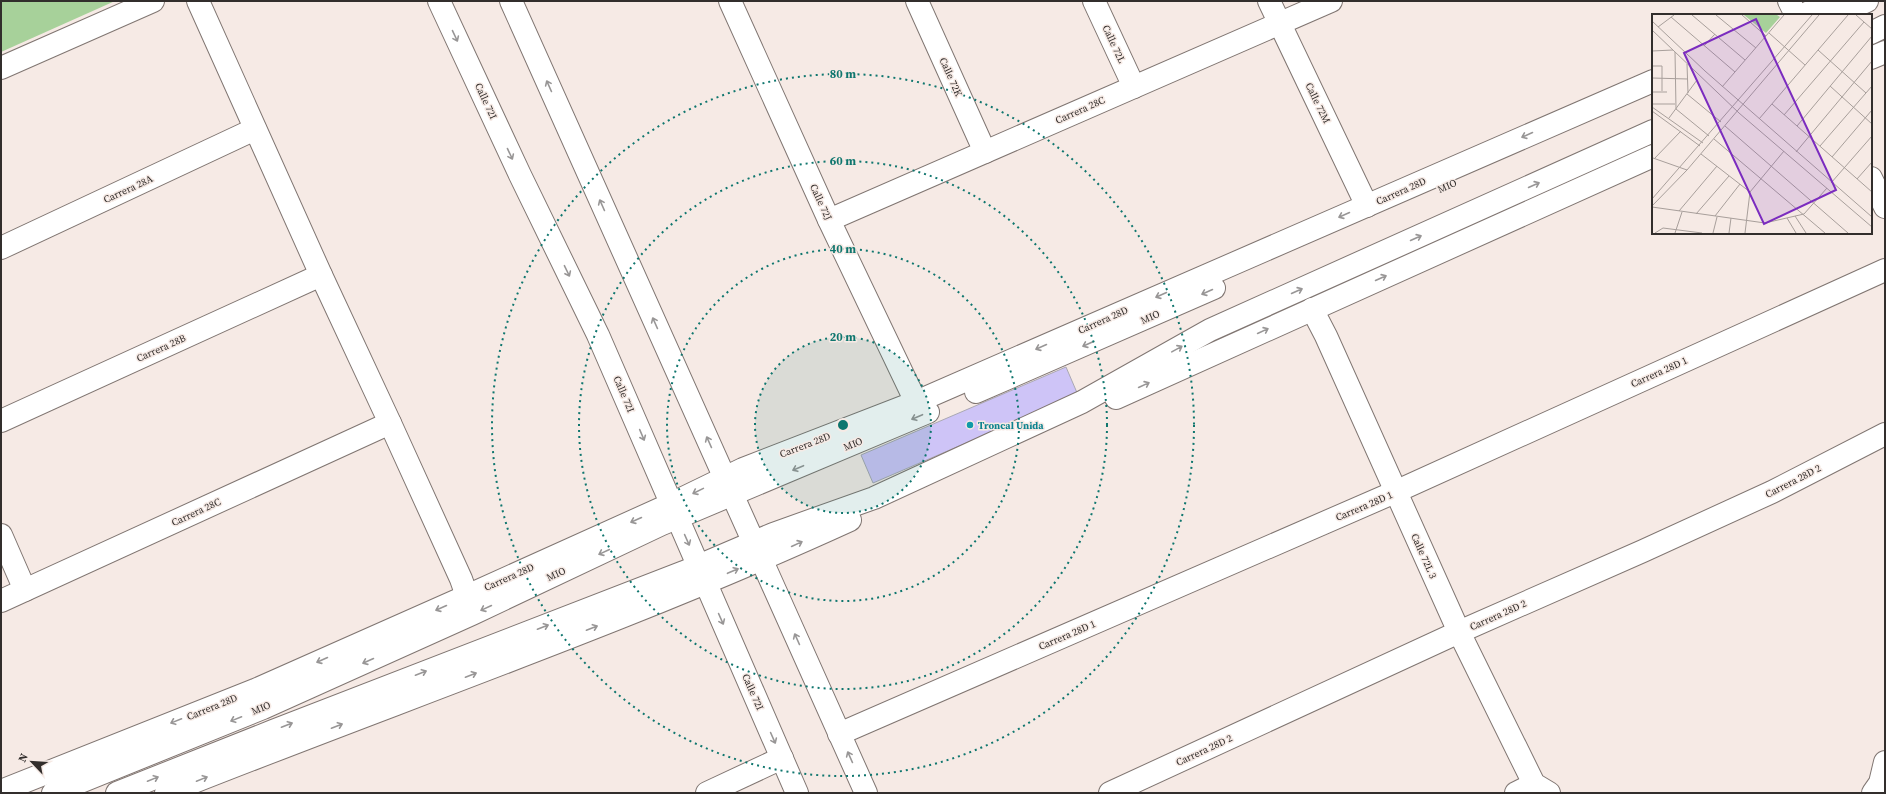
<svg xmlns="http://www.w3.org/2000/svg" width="1886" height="794" font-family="'Source Serif 4',serif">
<rect width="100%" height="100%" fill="#f6eae5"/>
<path fill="#a7d19a" d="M 1,1 L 115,1 L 1,52 Z"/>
<path fill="#cec4f7" stroke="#aaa8b2" d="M 1066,367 L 1078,395 L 873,483 L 861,455 Z"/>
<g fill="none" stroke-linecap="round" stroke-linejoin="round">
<defs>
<g id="minor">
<path d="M 198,1 L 321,275 L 390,423 L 461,579 L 467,596"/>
<path d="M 439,1 L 520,175 L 598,335 L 797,793"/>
<path d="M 511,1 L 866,793"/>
<path d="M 730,1 L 829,220 L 916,402"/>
<path d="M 917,1 L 985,152"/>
<path d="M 1094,1 L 1134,87"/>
<path d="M 1269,1 L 1367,206"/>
<path d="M 1789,1 L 1796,15"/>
<path d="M 1803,15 L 1833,1"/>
<path d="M 1836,15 L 1867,1"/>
<path d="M 1871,33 L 1885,26"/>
<path d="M 1871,58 L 1885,52"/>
<path d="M 1,68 L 153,1"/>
<path d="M 1871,178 L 1885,207"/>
<path d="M 829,220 L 1331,1"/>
<path d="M 1,248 L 255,129"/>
<path d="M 1312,309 L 1326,336 L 1459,632 L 1534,784 L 1549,793"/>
<path d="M 976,392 L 1214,288"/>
<path d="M 1116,398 L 1653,156"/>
<path d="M 1,421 L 321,275"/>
<path d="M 1,535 L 25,590"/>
<path d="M 1,601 L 390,423"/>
<path d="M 839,734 L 1395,492 L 1885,270"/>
<path d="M 1,791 L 255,690 L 467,596 L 671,504 L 743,469 L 916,402 L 1653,81"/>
<path d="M 53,793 L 263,708 L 472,614 L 662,524 L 928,412"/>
<path d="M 117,793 L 273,731 L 684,572 L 773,534 L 874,498 L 1082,402 L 1210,330 L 1653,131"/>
<path d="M 166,793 C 394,702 627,622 850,520"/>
<path d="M 707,793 L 782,758"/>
<path d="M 1110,793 L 1459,632 L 1643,551 L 1772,492 L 1885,434"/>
<path d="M 1516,793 L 1534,784"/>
<path d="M 1873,793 L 1880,783 L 1885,762"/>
</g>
</defs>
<use href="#minor" stroke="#807672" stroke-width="24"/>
<use href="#minor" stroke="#fff" stroke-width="22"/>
</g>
<defs><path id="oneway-shaft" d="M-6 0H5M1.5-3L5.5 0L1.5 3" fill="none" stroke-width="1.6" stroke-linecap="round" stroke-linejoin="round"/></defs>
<g stroke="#989696">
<use href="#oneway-shaft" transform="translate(455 36) rotate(65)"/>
<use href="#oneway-shaft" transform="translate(549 86) rotate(-114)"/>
<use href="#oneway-shaft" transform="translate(1527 135) rotate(156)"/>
<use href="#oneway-shaft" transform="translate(510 154) rotate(65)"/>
<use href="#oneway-shaft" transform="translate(1534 185) rotate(-24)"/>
<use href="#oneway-shaft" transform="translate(602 205) rotate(-114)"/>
<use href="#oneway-shaft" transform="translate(1344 215) rotate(156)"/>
<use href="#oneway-shaft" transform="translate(1416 238) rotate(-24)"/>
<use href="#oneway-shaft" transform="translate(567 271) rotate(64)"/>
<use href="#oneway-shaft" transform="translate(1381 278) rotate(-24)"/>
<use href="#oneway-shaft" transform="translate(1297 291) rotate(-24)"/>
<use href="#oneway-shaft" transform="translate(1207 292) rotate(156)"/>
<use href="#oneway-shaft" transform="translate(1161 295) rotate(156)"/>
<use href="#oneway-shaft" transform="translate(655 323) rotate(-114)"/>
<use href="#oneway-shaft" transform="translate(1263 331) rotate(-25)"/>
<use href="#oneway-shaft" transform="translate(1088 344) rotate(156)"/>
<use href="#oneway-shaft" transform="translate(1041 347) rotate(156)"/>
<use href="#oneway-shaft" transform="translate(1177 349) rotate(-29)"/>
<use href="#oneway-shaft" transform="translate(1144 385) rotate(-25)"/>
<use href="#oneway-shaft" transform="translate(917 417) rotate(157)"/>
<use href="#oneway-shaft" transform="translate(642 435) rotate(67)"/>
<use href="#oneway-shaft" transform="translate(709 442) rotate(-114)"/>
<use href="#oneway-shaft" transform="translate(798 468) rotate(157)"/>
<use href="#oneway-shaft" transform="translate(698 491) rotate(154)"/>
<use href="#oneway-shaft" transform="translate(636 520) rotate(156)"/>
<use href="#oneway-shaft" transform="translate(687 540) rotate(66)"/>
<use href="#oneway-shaft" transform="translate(797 544) rotate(-25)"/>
<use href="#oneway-shaft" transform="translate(604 552) rotate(155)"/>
<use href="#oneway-shaft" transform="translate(733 571) rotate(-23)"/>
<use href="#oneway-shaft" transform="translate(441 608) rotate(156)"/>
<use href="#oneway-shaft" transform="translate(486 608) rotate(155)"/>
<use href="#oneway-shaft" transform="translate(721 619) rotate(66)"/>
<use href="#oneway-shaft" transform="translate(543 627) rotate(-21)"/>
<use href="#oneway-shaft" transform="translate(592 628) rotate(-21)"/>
<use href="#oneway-shaft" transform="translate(797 639) rotate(-114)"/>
<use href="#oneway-shaft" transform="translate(322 660) rotate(156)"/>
<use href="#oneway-shaft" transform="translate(368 661) rotate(156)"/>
<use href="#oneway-shaft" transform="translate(421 673) rotate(-21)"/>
<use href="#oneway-shaft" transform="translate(471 675) rotate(-21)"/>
<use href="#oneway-shaft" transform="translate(236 719) rotate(158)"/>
<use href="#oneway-shaft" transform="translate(176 721) rotate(158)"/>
<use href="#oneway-shaft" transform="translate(287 725) rotate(-21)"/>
<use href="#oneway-shaft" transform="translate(337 726) rotate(-21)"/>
<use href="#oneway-shaft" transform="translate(773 738) rotate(66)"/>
<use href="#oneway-shaft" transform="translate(850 757) rotate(-114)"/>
<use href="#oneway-shaft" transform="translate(153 779) rotate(-22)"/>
<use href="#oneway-shaft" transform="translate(202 779) rotate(-22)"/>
</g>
<circle cx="843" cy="425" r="88" fill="#0f766e" fill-opacity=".12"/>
<g fill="none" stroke="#0f766e" stroke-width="2" stroke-dasharray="2 4">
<circle cx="843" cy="425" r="88"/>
<circle cx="843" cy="425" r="176"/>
<circle cx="843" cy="425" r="264"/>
<circle cx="843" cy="425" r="351"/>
</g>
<circle fill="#0f9aa8" stroke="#f6eae5" stroke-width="1.5" cx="970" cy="425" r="4"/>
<g text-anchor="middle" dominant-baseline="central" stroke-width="3" stroke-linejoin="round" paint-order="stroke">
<g font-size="10" fill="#322e2c" stroke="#f6eae5">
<text transform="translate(1114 44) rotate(65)">Calle 72L</text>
<text transform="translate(951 77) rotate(66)">Calle 72K</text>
<text transform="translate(486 101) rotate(65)">Calle 72I</text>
<text transform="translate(1318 103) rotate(64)">Calle 72M</text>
<text transform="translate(1080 110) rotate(-24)">Carrera 28C</text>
<text transform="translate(1447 186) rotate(-24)">MIO</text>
<text transform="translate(128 189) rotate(-25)">Carrera 28A</text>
<text transform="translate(1401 191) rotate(-24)">Carrera 28D</text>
<text transform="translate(821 202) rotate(65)">Calle 72J</text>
<text transform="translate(1150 317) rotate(-24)">MIO</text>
<text transform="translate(1103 320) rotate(-24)">Carrera 28D</text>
<text transform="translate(161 348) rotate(-24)">Carrera 28B</text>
<text transform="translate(1659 372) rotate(-24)">Carrera 28D 1</text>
<text transform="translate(624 394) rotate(67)">Calle 72I</text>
<text transform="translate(853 444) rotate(-23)">MIO</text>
<text transform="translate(805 445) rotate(-21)">Carrera 28D</text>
<text transform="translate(1793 481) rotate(-27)">Carrera 28D 2</text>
<text transform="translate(1364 506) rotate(-23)">Carrera 28D 1</text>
<text transform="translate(196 512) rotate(-25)">Carrera 28C</text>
<text transform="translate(1424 556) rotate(66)">Calle 72L 3</text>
<text transform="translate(556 574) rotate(-25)">MIO</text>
<text transform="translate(509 577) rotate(-24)">Carrera 28D</text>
<text transform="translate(1498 615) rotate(-24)">Carrera 28D 2</text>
<text transform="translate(1067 635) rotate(-23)">Carrera 28D 1</text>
<text transform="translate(753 692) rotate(66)">Calle 72I</text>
<text transform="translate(212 707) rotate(-22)">Carrera 28D</text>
<text transform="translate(261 708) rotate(-23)">MIO</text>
<text transform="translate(1204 750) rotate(-25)">Carrera 28D 2</text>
</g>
<g font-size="10" font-weight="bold" fill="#0d838f" stroke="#f6eae5" text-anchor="start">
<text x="978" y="425">Troncal Unida</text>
</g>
</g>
<g transform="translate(1652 14)">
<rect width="220" height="220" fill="#f6eae5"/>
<path d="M 92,1 L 125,1 L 128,3 L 114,19 Z" fill="#a7d19a"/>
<path fill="none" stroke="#a89f9b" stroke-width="1" d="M 40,1 L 93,46M 64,1 L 104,34M 90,1 L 114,22M 204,1 L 220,15M 19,3 L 83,58M 0,7 L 53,57 L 220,203M 6,13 L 22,1M 0,16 L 87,99 L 220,213M 117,19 L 153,51M 52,32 L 63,20M 166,36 L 214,79M 0,37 L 21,36M 23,38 L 24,95 L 57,122M 35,50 L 36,79M 0,52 L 10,52 L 10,77M 0,64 L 36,65M 178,72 L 220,110M 70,73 L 132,1M 0,78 L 15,78M 35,80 L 69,108M 0,90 L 23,90M 120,90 L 220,178M 0,93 L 51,129M 0,97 L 48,132M 132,101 L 212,8M 17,104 L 45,66M 107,105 L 196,1M 73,112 L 196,219M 145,112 L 220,22M 62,125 L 173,219M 168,132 L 220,72M 144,138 L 220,47M 49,140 L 98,178M 180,143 L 220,96M 1,144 L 35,156M 2,145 L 29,117M 205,165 L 220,148M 179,169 L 220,122M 0,185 L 160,1M 0,192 L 35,156 L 167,1M 0,193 L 113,209 L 152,200M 27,197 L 65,152M 44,200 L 77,162M 152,200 L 175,174M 63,202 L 88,170M 143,202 L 154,219M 135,204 L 144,219M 3,219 L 11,214 L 50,219M 23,219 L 30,198M 61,219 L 65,203M 77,219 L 79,204M 93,219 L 98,178 L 132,137"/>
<path fill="#7b2cbf" fill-opacity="0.15" stroke="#7b2cbf" stroke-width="2" d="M 104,5 L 184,176 L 112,210 L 32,39 Z"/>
<rect width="220" height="220" fill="none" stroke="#322e2c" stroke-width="2"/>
</g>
<circle cx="843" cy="425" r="6" fill="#0f766e" stroke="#f6eae5" stroke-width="2"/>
<g font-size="12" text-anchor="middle" font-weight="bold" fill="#0f766e" stroke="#f6eae5" stroke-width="3" stroke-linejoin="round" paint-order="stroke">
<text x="843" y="78">80 m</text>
<text x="843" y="165">60 m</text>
<text x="843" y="253">40 m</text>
<text x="843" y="341">20 m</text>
</g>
<rect width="1886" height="794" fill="none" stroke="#322e2c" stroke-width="4"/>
<g transform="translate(32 762) rotate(295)" stroke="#f6eae5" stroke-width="3" paint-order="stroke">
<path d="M0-3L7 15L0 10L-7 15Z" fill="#322e2c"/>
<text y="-6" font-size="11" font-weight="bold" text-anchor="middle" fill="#322e2c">N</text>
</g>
</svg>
